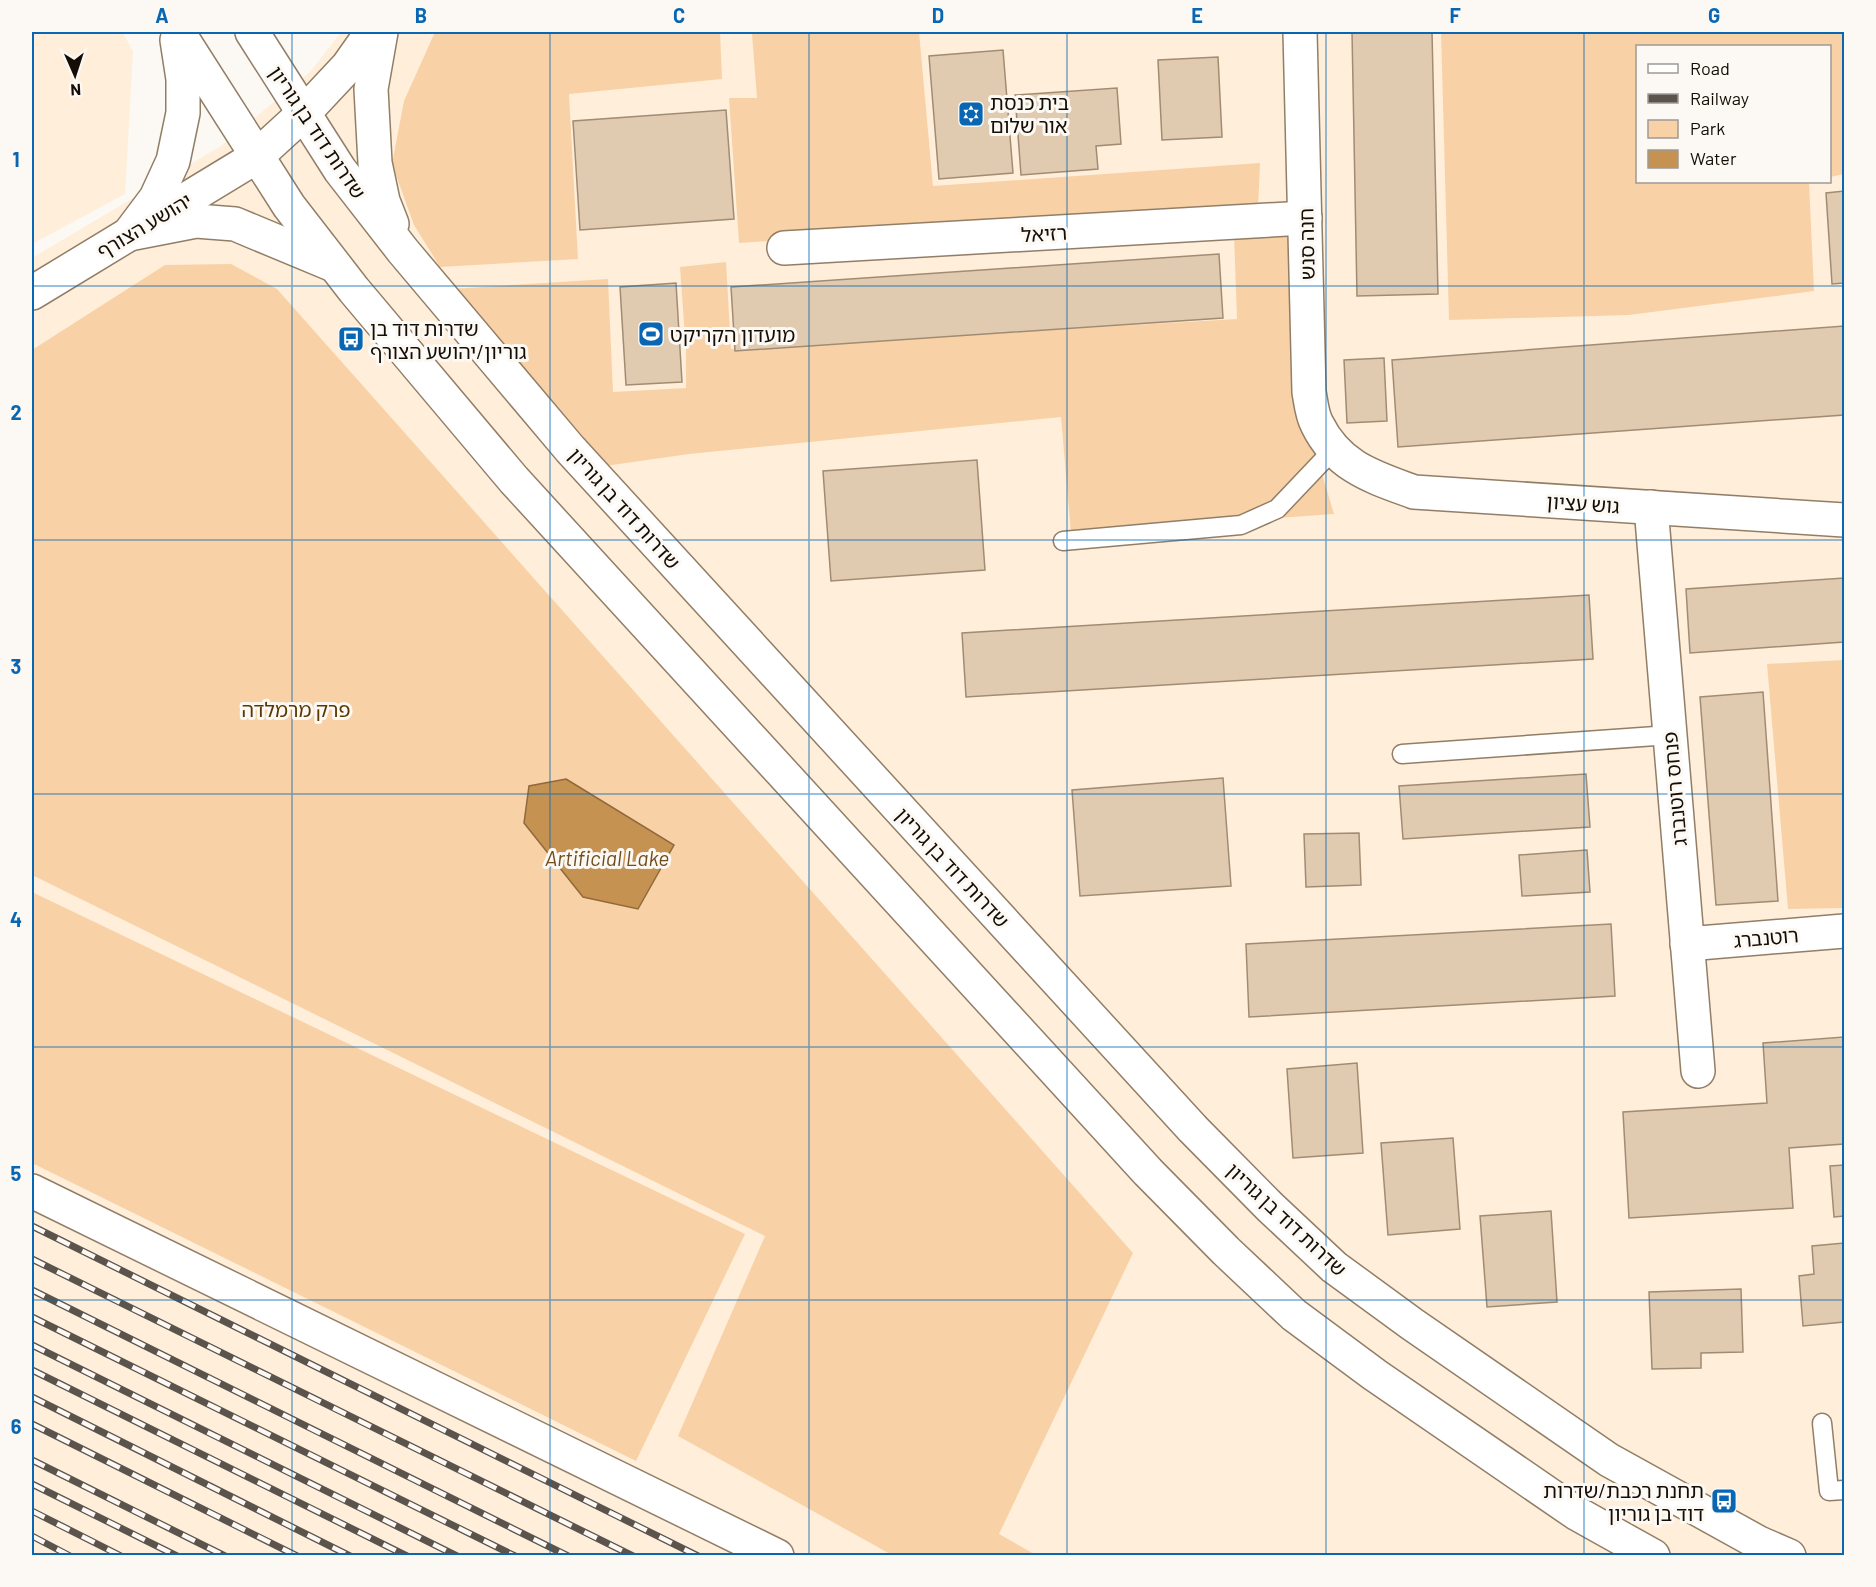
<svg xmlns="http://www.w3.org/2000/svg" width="1876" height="1587" font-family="Barlow,'Noto Sans Hebrew',sans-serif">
<rect width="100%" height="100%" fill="#fcf8f3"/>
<g fill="#ffeeda" fill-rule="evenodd">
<path d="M 32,32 L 122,32 L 133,51 L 125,194 L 32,244 Z"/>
<path d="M 341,32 L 1844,32 L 1844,1555 L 32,1555 L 32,258 L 221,146 L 311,71 ZM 1638,46 L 1830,46 L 1830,182 L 1638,182 Z"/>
</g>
<g fill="#f8d2a6">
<path d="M 435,32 L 720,32 L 722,79 L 569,94 L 578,259 L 440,267 L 414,225 L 392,164 L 404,101 Z"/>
<path d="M 807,32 L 919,32 L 933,186 L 1260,163 L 1258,208 L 739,243 L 729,98 L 757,98 L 752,34 Z"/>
<path d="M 1441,32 L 1844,32 L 1844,174 L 1830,177 L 1830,46 L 1638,46 L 1638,182 L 1809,182 L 1814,291 L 1629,315 L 1449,320 Z"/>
<path d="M 1291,228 L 1293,378 L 1334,514 L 1071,533 L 1061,417 L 689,454 L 598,467 L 451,289 L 608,279 L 613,392 L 686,388 L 686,351 L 680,267 L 726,262 L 731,349 L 1237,319 L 1234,234 Z"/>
<path d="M 231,264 L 277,289 L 1133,1253 L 999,1534 L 1036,1555 L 892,1555 L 678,1436 L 765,1236 L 32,875 L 32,350 L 165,265 Z"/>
<path d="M 1844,660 L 1844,908 L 1788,909 L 1767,664 Z"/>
<path d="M 32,892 L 745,1234 L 636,1461 L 32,1163 Z"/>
</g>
<path fill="#c59252" stroke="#906a3b" stroke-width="1.5" d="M 566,779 L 674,845 L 638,909 L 583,897 L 524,823 L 529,786 Z"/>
<g fill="#e0cab0" stroke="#a18c73" stroke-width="1.5">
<path d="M 1352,32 L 1432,32 L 1438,294 L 1357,296 Z"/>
<path d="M 1003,50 L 1013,173 L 939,179 L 929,56 Z"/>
<path d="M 1218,57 L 1222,137 L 1162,140 L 1158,60 Z"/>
<path d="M 1117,88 L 1121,144 L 1096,146 L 1098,169 L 1021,175 L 1015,95 Z"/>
<path d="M 726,110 L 734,219 L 580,230 L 573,121 Z"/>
<path d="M 1844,191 L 1844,283 L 1832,284 L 1826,193 Z"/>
<path d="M 1219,254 L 1223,318 L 735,351 L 731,287 Z"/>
<path d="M 676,283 L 682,382 L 626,385 L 620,287 Z"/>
<path d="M 1844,326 L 1844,415 L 1398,447 L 1392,360 Z"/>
<path d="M 1384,358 L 1387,421 L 1347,423 L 1344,360 Z"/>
<path d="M 977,460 L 985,570 L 831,581 L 823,471 Z"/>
<path d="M 1844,578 L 1844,642 L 1690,653 L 1686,589 Z"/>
<path d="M 1589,595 L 1593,659 L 966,697 L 962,633 Z"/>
<path d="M 1763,692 L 1778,901 L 1716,905 L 1700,697 Z"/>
<path d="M 1586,774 L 1590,827 L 1403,839 L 1399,786 Z"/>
<path d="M 1223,778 L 1231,886 L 1080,896 L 1072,790 Z"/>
<path d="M 1359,833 L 1361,885 L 1306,887 L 1304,834 Z"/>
<path d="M 1587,850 L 1590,892 L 1522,896 L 1519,855 Z"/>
<path d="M 1611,924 L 1615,996 L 1249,1017 L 1246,944 Z"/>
<path d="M 1844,1037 L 1844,1144 L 1789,1148 L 1793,1208 L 1629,1218 L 1623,1112 L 1767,1103 L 1763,1043 Z"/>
<path d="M 1357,1063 L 1363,1153 L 1293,1158 L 1287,1069 Z"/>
<path d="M 1453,1138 L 1460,1229 L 1388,1235 L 1381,1143 Z"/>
<path d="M 1844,1165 L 1844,1216 L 1834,1217 L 1830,1166 Z"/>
<path d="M 1551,1211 L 1557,1302 L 1487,1307 L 1480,1216 Z"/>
<path d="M 1844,1243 L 1844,1322 L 1803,1326 L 1799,1276 L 1814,1274 L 1812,1246 Z"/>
<path d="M 1741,1289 L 1743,1352 L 1701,1353 L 1701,1368 L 1652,1369 L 1649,1292 Z"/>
</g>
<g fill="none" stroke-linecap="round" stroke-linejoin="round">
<defs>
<g id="lane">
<path d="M 1063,541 L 1241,525 L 1277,509 L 1333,450"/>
<path d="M 1402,754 L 1670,735"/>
<path d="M 1822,1423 L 1829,1491 L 1844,1490"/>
</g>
<g id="street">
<path d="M 1300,32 L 1309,392 C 1311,403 1312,415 1317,424 C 1338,467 1373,477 1414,492 L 1844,520"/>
<path d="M 784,248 L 1305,218"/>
<path d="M 32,293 L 256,157"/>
<path d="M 1651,507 L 1698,1071"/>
<path d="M 1687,944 L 1844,931"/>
<path d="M 32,1191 L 777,1556"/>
</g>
<g id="secondary">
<path d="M 178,32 L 289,206 L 354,290 L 514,480 L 1148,1172 L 1226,1251 L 1294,1315 L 1375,1375 L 1576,1513 L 1653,1556"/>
<path d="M 252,32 L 340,170 L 403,251 L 570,449 L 1193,1129 L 1270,1207 L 1334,1267 L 1412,1324 L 1609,1460 L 1759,1543 L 1789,1556"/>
<path d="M 381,32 L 371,89 L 375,163 L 383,201 L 392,224"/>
<path d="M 256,157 L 303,114 L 348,66 L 372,32"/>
<path d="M 129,234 L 196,221 L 235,224 L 331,264"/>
<path d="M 129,234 L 156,198 L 173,161 L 183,113 L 183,79 L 177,40"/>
</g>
</defs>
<use href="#lane" stroke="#927e66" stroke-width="21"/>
<use href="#street" stroke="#927e66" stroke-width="36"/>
<use href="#secondary" stroke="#927e66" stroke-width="36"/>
<use href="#lane" stroke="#fff" stroke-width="18"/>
<use href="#street" stroke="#fff" stroke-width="33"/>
<use href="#secondary" stroke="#fff" stroke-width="33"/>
<defs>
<g id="rail">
<path d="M 32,1226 L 698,1556"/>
<path d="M 32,1259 L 633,1556"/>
<path d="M 32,1290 L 568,1556"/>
<path d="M 32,1317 L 515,1556"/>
<path d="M 32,1345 L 457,1556"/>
<path d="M 32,1370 L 407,1556"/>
<path d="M 32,1397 L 350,1556"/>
<path d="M 32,1424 L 297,1556"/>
<path d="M 32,1460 L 225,1556"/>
<path d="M 32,1484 L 177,1556"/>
<path d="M 32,1511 L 121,1556"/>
<path d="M 32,1536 L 70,1556"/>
</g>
</defs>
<use href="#rail" stroke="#5b544d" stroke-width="7"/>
<use href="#rail" stroke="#fcf8f3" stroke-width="4.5" stroke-dasharray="14" stroke-linecap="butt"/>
</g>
<path fill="none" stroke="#0866b3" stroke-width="1.5" stroke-opacity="0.55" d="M 292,32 L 292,1556M 550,32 L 550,1556M 809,32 L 809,1556M 1067,32 L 1067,1556M 1326,32 L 1326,1556M 1584,32 L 1584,1556M 32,286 L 1844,286M 32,540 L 1844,540M 32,794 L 1844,794M 32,1047 L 1844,1047M 32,1300 L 1844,1300"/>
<defs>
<symbol id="synagogue-square" viewBox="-11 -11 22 22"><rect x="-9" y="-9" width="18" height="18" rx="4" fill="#0866b3" stroke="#fcf8f3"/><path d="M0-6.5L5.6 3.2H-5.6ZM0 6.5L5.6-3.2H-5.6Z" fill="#fff"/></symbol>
<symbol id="stadium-square" viewBox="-11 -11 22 22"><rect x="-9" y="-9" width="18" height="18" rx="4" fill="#0866b3" stroke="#fcf8f3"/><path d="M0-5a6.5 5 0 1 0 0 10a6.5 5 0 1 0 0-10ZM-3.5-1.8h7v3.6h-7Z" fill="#fff"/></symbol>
<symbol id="bus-square" viewBox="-11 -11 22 22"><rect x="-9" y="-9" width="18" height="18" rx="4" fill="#0866b3" stroke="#fcf8f3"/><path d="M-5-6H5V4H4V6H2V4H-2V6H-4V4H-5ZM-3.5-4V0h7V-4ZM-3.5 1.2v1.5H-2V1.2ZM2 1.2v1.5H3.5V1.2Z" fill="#fff"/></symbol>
</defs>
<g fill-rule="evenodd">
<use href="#synagogue-square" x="956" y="99" width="30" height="30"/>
<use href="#stadium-square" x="636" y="319" width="30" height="30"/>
<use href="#bus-square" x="336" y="324" width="30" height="30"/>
<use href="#bus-square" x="1709" y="1486" width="30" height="30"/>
</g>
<g text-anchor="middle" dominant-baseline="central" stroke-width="6" stroke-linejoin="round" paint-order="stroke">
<g font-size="20" fill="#140d05" stroke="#fcf8f3" text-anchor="start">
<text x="990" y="102">בית כנסת<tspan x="990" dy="23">אור שלום</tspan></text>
<text x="370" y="328">שדרות דוד בן<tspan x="370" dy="23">גוריון/יהושע הצורף</tspan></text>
<text x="670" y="334">מועדון הקריקט</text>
<text x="1704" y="1490" text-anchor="end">תחנת רכבת/שדרות<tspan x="1704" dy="23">דוד בן גוריון</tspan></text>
</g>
<g font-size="20" fill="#140d05" stroke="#fcf8f3">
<text transform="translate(318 132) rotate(56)">שדרות דוד בן גוריון</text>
<text transform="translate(144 225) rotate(-31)">יהושע הצורף</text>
<text transform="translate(1044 233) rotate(-3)">רזיאל</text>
<text transform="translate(1306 244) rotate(-91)">חנה סנש</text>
<text transform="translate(1583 503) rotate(4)">גוש עציון</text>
<text transform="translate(625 508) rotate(48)">שדרות דוד בן גוריון</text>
<text transform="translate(1674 789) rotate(-95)">פנחס רוטנברג</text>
<text transform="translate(953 867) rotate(47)">שדרות דוד בן גוריון</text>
<text transform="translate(1766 937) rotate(-5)">רוטנברג</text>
<text transform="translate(1287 1219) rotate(43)">שדרות דוד בן גוריון</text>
</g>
<g font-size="20" fill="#5a3801" stroke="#fcf8f3">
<text x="296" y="709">פרק מרמלדה</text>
</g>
<g font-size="21" font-style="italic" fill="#714d1d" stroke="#fcf8f3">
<text x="607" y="857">Artificial Lake</text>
</g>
</g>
<rect width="1876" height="1587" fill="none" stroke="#fcf8f3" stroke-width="66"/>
<rect x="1636" y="45" width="195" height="138" fill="#fcf8f3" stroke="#9f9a94" stroke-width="1.5"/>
<rect x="1648" y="64" width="30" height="9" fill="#ffffff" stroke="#9f9a94" stroke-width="1.5"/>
<text x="1690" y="75" font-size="18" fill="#140d05">Road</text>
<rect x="1648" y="94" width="30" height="9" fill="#5b544d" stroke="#9f9a94" stroke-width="1.5"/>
<text x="1690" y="105" font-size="18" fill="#140d05">Railway</text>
<rect x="1648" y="120" width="30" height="18" fill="#f8d2a6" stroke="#9f9a94" stroke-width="1.5"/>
<text x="1690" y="135" font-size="18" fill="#140d05">Park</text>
<rect x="1648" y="150" width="30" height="18" fill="#c59252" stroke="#9f9a94" stroke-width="1.5"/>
<text x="1690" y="165" font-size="18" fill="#140d05">Water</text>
<g transform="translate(75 75) rotate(177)" stroke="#fcf8f3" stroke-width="4.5" paint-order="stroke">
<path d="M0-4.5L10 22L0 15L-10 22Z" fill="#140d05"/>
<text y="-9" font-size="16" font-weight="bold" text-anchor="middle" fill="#140d05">N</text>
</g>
<rect x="33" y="33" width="1810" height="1521" fill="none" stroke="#0866b3" stroke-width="2"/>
<g font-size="20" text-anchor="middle" font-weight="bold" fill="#0866b3">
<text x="162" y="23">A</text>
<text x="421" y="23">B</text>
<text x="679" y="23">C</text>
<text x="938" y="23">D</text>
<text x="1197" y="23">E</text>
<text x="1455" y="23">F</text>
<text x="1714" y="23">G</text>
<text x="16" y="167">1</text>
<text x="16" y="420">2</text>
<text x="16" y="674">3</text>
<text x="16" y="927">4</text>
<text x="16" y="1181">5</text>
<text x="16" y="1434">6</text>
</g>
</svg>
